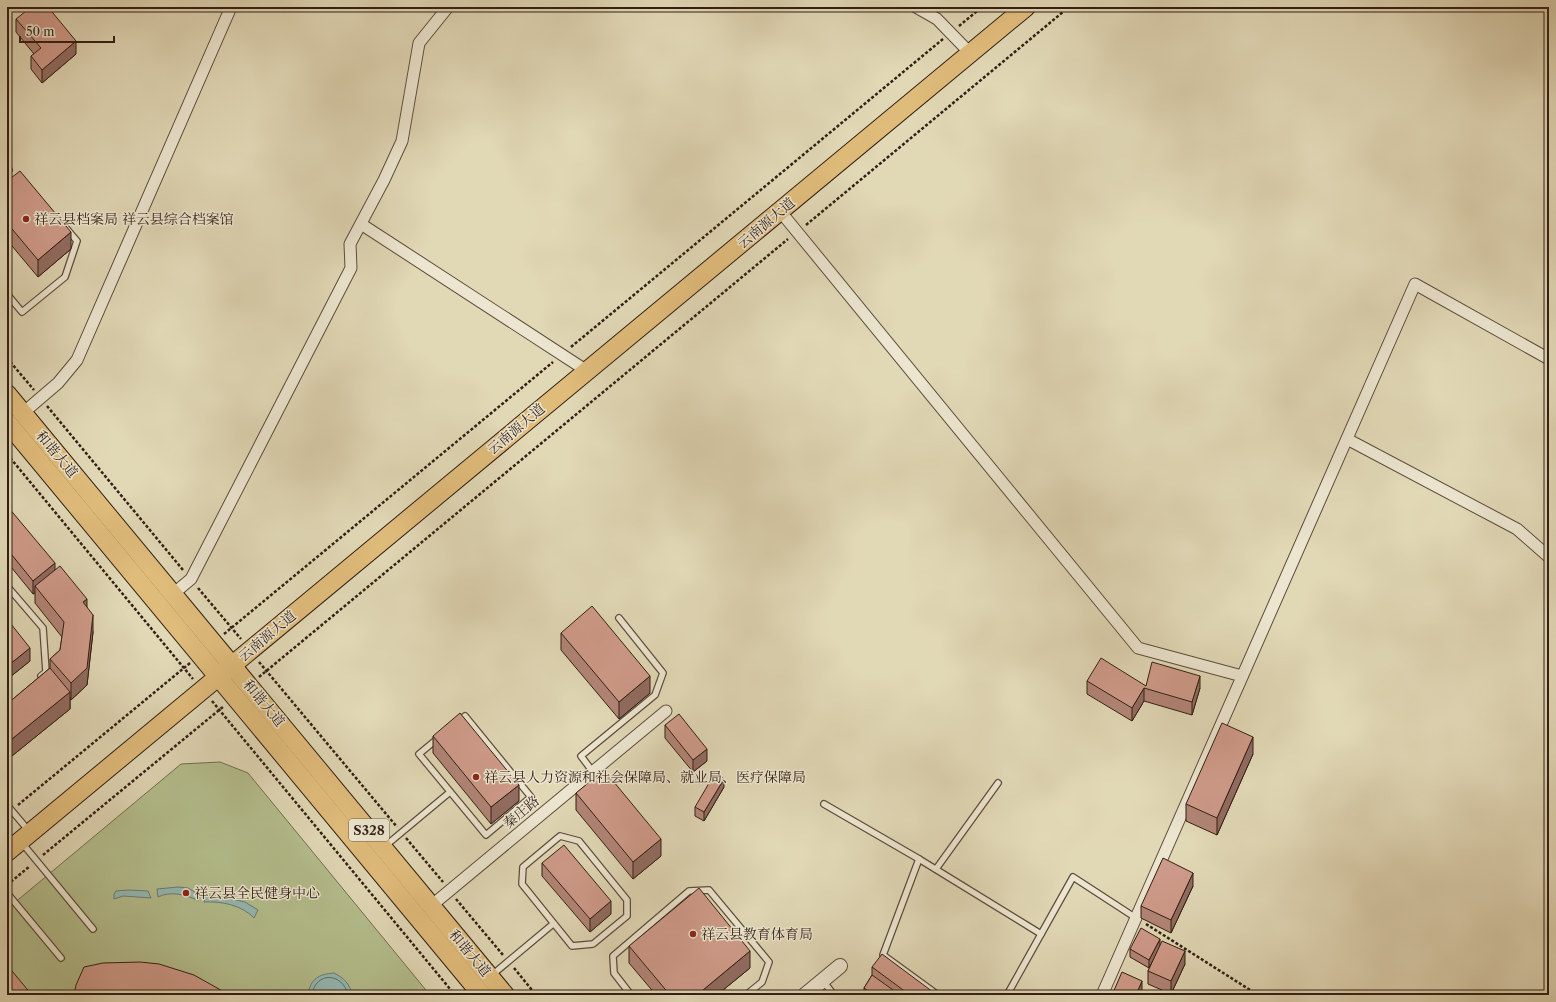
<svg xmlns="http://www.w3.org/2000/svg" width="1556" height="1002" font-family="'Libre Caslon Text','Noto Serif SC',serif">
<rect width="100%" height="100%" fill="#e1d8b6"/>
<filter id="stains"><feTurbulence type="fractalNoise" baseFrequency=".005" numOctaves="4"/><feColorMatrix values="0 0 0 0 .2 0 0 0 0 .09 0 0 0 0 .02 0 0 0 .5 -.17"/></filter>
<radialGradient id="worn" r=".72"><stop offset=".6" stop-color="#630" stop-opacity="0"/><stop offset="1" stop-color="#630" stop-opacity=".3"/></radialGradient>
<path fill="#b4be8d" stroke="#736e50" d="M 220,762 L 248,773 L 430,995 L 7,995 L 7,909 L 181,764 Z"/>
<g fill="#95b9b4" stroke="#6d7b74">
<path d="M 178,887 L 188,888 L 200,895 L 198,901 C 186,894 170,891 158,897 L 157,889 Z"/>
<path d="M 128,890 L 148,891 L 151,898 L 123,896 L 114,899 L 114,894 L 116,891 Z"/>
<path d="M 214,895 L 245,902 L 258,910 L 254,918 C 242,905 221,901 204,902 L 205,896 Z"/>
<path d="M 334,973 C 344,978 350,984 352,995 L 308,995 C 310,979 319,974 334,973 Z"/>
</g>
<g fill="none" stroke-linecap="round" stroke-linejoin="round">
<path stroke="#646c64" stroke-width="1" d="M 312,995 C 315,971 343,972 348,995"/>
<defs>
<g id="service">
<path d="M 7,167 L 9,170 L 7,172"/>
<path d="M 7,294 L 22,312 L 65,277 L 77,241 L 66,228"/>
<path d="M 7,586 L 43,628 L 46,672 L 41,676"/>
<path d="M 465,716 L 531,797 L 486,835 L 419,754 Z"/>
<path d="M 593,772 L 581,756 L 655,695 L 663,673 L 619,618"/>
<path d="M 824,804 L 919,859 L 1041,934"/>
<path d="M 7,805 L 29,831"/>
<path d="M 560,836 L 579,841 L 627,900 L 627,916 L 593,944 L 572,946 L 522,884 L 523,867 Z"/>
<path d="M 22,843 L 93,929"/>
<path d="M 384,847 L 450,792"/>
<path d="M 919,859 L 883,955 L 938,995"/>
<path d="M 936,869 L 998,783"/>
<path d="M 7,893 L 61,958"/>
<path d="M 492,975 L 553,924"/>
<path d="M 823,981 L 834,995"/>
<path d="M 631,995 L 614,973 L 613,956 L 689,891 L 709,890 L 769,962 L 762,982 L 746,995"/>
<path d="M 1007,995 L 1073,877 L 1136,918"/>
</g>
<g id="minor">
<path d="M 916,7 L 937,19 L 970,53"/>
<path d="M 780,211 L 1138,648 L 1242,676"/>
<path d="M 361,224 L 587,371"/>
<path d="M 23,413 L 58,383 L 77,360 L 231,7"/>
<path d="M 1347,439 L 1517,529 L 1549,557"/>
<path d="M 173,594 L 191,579 L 351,268 L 350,244 L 384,180 L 402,141 L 419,43 L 448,7"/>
<path d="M 431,906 L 666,711"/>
<path d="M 1102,995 L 1415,284 L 1549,359"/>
</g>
<path id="tertiary" d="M 805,995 L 840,966"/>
<g id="primary">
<path d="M 7,394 L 505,995"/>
<path d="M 7,422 L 482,995"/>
<path d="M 7,852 L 1026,7"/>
</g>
</defs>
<use href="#service" stroke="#5e4c3c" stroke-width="8"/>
<use href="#minor" stroke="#5e4c3c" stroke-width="13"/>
<use href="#tertiary" stroke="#5e4c3c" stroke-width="16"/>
<use href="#primary" stroke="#321e14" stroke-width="20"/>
<g stroke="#321e14" stroke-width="2.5" stroke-dasharray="3 2" stroke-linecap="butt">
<path d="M 959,26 L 982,7"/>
<path d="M 806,225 L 1069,7"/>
<path d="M 571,347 L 943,39"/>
<path d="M 7,358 L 34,390"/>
<path d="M 47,406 L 183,570"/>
<path d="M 7,454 L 193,679"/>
<path d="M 198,588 L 241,639"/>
<path d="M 224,634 L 553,362"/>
<path d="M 259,662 L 397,827"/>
<path d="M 259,677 L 788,239"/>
<path d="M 212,701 L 455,995"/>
<path d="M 18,805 L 190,663"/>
<path d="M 406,838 L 443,882"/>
<path d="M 43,855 L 224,706"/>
<path d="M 7,885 L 30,866"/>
<path d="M 456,899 L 503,955"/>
<path d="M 1146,924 L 1258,995"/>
<path d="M 514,968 L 536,995"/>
</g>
<use href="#service" stroke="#ece6d0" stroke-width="5.5"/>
<use href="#minor" stroke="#ece6d0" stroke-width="11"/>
<use href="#tertiary" stroke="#ece6d0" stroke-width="14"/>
<use href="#primary" stroke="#e0bc7b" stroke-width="18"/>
</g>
<g fill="#b28577" stroke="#321e14">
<path d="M 16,19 L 76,54 L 42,83 L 31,69 L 31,56 L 34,54 L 16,32 Z"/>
<path d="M 7,181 L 71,249 L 38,277 L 7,240 Z"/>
<path d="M 7,508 L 55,570 L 87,607 L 93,632 L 87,685 L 71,700 L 70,698 L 70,709 L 7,760 L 7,704 L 50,668 L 50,659 L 60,650 L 62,637 L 35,603 L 35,593 L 33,594 L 7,562 Z"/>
<path d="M 7,619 L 30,661 L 10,677 L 7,674 Z"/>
<path d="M 561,633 L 650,693 L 619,719 L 561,650 Z"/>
<path d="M 1087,681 L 1146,686 L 1200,688 L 1192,715 L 1144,701 L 1132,721 L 1087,694 Z"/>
<path d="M 665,725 L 707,761 L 693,772 L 665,738 Z"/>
<path d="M 433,736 L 519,801 L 491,824 L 433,753 Z"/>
<path d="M 1253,754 L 1217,835 L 1186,821 L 1186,804 Z"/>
<path d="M 724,787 L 704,821 L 695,816 L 695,807 Z"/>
<path d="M 576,793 L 661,856 L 633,879 L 576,810 Z"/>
<path d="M 542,863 L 611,914 L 590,932 L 542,876 Z"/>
<path d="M 1193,886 L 1171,933 L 1141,918 L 1141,906 Z"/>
<path d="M 1160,945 L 1185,964 L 1171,994 L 1148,984 L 1148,971 L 1153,961 L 1149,968 L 1130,957 L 1130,949 Z"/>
<path d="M 629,946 L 750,968 L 717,995 L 656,995 L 629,963 Z"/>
<path d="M 872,967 L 937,995 L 864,995 L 864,988 L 872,975 Z"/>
</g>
<g fill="#916c61" stroke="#321e14">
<path d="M 76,41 L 76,54 L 42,83 L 42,70 Z"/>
<path d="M 71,232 L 71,249 L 38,277 L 38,260 Z"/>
<path d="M 55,563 L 55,576 L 35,586 L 35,593 L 33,594 L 33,581 Z"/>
<path d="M 87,599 L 87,616 L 83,602 Z"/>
<path d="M 93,615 L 93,632 L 87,685 L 71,700 L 71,683 Z"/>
<path d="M 30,648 L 30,661 L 10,677 L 10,664 Z"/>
<path d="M 650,676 L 650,693 L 619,719 L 619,702 Z"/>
<path d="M 1200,676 L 1200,688 L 1192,715 L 1192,702 Z"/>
<path d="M 1144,688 L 1144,701 L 1132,721 L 1132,708 Z"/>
<path d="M 70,692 L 70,709 L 7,760 L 7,743 Z"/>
<path d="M 1253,737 L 1253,754 L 1217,835 L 1217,818 Z"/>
<path d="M 707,749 L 707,761 L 693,772 L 693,760 Z"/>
<path d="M 724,779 L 724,787 L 704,821 L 704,812 Z"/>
<path d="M 519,785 L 519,801 L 491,824 L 491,807 Z"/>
<path d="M 661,839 L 661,856 L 633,879 L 633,862 Z"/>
<path d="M 1193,873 L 1193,886 L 1171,933 L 1171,920 Z"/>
<path d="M 611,901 L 611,914 L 590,932 L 590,919 Z"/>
<path d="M 1160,939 L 1160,948 L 1149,968 L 1149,960 Z"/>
<path d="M 750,951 L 750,968 L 717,995 L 697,995 Z"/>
<path d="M 1185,951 L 1185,964 L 1171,994 L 1171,981 Z"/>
<path d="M 1142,981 L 1142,990 L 1140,995 L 1136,995 Z"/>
</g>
<g fill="#cf9b8a" stroke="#321e14">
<path d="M 31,7 L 48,7 L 76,41 L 42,70 L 31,56 L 41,48 L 16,19 Z"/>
<path d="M 20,171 L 71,232 L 38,260 L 7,223 L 7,181 Z"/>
<path d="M 8,507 L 55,563 L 33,581 L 7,549 L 7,508 Z"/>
<path d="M 60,566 L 87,599 L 83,602 L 93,615 L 87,668 L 71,683 L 50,659 L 60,650 L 64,622 L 35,586 Z"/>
<path d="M 592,606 L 650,676 L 619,702 L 561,633 Z"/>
<path d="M 7,619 L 30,648 L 10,664 L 7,661 Z"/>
<path d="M 1101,658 L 1146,686 L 1152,662 L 1200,676 L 1192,702 L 1144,688 L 1132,708 L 1087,681 Z"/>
<path d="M 50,668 L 70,692 L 7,743 L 7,704 Z"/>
<path d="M 460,713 L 519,785 L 491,807 L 433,736 Z"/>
<path d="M 679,714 L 707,749 L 693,760 L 665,725 Z"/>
<path d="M 1222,723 L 1253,737 L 1217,818 L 1186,804 Z"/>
<path d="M 604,770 L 661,839 L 633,862 L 576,793 Z"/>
<path d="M 715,773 L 724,779 L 704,812 L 695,807 Z"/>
<path d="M 564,845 L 611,901 L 590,919 L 542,863 Z"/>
<path d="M 1163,858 L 1193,873 L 1171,920 L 1141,906 Z"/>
<path d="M 699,888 L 750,951 L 697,995 L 670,995 L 629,946 Z"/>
<path d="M 1141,928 L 1160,939 L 1149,960 L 1130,949 Z"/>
<path d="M 1162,941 L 1185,951 L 1171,981 L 1148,971 Z"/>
<path d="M 882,954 L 937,995 L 910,995 L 872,967 Z"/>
<path d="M 140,962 L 159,964 L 194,975 L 226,993 L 236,995 L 74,995 L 76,985 L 84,967 L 103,963 Z"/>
<path d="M 7,965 L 32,995 L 7,995 Z"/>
<path d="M 1122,972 L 1142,981 L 1136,995 L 1112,995 Z"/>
<path d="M 872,975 L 900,995 L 874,995 L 864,988 Z"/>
</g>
<g fill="#8f2418" stroke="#ece6d0" stroke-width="1.5">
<circle cx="26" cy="219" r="4"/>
<circle cx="476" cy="777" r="4"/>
<circle cx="186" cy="893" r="4"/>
<circle cx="693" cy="934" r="4"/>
</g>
<g text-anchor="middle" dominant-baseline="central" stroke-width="3" stroke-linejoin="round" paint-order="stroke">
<rect fill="#ece6d0" stroke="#6a5a4c" stroke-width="1" x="349" y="819" width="40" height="22" rx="3"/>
<g font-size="13" font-weight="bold" fill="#321e14">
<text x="369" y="830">S328</text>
</g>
<g font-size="14" fill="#321e14" stroke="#ece6d0" text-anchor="start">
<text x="34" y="219">祥云县档案局 祥云县综合档案馆</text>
<text x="484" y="777">祥云县人力资源和社会保障局、就业局、医疗保障局</text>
<text x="194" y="893">祥云县全民健身中心</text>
<text x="701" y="934">祥云县教育体育局</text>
</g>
<g font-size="14" fill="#321e14" stroke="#ece6d0">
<text transform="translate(766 223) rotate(-40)">云南源大道</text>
<text transform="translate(516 429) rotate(-40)">云南源大道</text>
<text transform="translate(57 454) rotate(50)">和谐大道</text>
<text transform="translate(267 636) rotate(-40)">云南源大道</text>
<text transform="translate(264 703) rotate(50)">和谐大道</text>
<text transform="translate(521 812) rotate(-40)">秦庄路</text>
<text transform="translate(470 953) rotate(50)">和谐大道</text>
</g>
</g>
<rect width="1556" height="1002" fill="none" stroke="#e1d8b6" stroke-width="24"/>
<rect x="8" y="8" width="1540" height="986" fill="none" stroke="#321e14" stroke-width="2"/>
<rect x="12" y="12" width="1532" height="978" fill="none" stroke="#321e14"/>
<path d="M20 36v6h94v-6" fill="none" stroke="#321e14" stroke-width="2"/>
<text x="26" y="36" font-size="12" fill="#321e14" stroke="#ece6d0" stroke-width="3" paint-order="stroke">50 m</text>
<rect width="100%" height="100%" filter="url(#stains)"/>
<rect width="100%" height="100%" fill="url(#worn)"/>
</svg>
